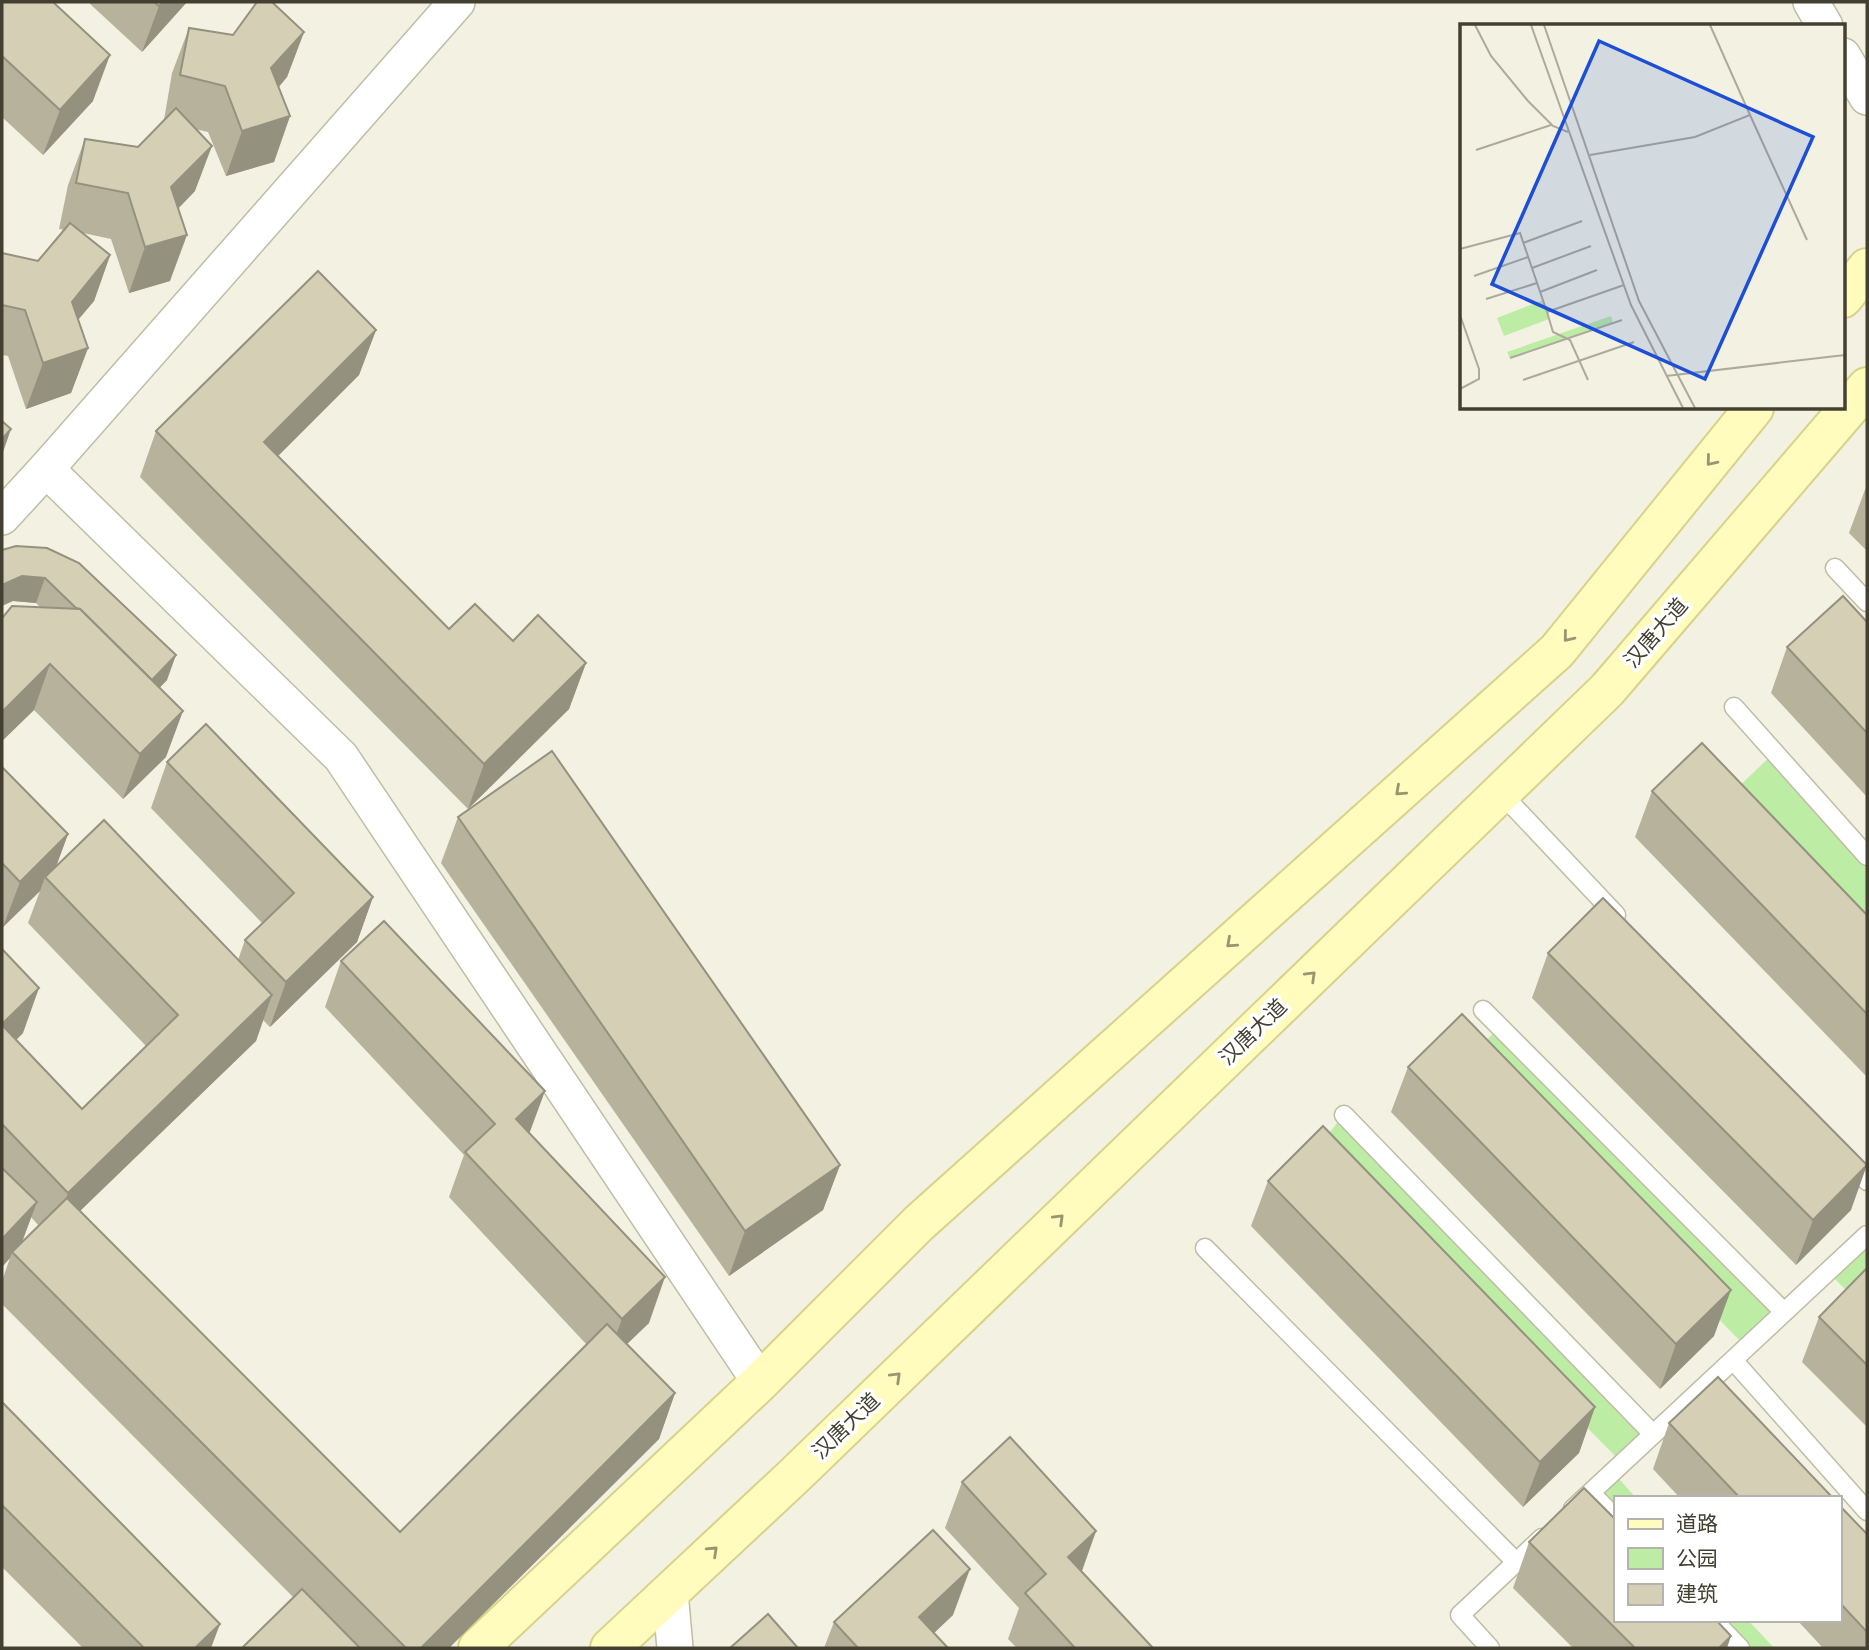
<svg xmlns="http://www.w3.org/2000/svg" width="1869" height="1650" font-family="'Fira Sans Condensed','Noto Sans SC',sans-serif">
<rect width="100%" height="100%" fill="#f3f1e1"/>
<g fill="#bdeca4">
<path d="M 1775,752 L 1867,853 L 1867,932 L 1734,791 Z"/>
<path d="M 1500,1027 L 1784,1312 L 1746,1347 L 1467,1059 Z"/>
<path d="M 1344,1115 L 1653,1434 L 1622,1463 L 1314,1151 Z"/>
<path d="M 1867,1236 L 1867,1311 L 1828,1272 Z"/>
<path d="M 1613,1472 L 1636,1498 L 1615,1498 L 1615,1553 L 1573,1509 Z"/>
<path d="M 1680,1620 L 1748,1620 L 1774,1648 L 1707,1648 Z"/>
</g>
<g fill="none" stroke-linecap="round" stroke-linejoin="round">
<defs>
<g id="lane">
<path d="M 1835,568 L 1867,602"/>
<path d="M 1734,707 L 1867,856"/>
<path d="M 1501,793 L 1616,915"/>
<path d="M 1483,1010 L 1784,1312"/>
<path d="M 1344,1115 L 1653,1434"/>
<path d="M 1847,1160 L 1867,1181"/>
<path d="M 1205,1248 L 1516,1562"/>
<path d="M 1733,1360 L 1867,1511"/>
<path d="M 1591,1493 L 1615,1518"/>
<path d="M 1573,1509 L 1867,1235"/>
<path d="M 1713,1620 L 1740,1648"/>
<path d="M 1490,1648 L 1460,1615 L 1542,1538"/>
</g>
<g id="street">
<path d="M 1811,2 L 1825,26"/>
<path d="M 1843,56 L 1867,97"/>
<path d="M 46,469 L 457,2"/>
<path d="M 2,517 L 46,469 L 341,757 L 760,1382"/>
<path d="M 670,1592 L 675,1648"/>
</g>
<g id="secondary">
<path d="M 1843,298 L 1867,268"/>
<path d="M 478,1648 L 760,1382 L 919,1223 L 1557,651 L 1754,408"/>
<path d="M 610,1648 L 794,1476 L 1607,690 L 1867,387"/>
</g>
</defs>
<use href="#lane" stroke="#c1bda5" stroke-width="21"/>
<use href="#street" stroke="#c1bda5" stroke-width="38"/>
<use href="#secondary" stroke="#d8d38a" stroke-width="42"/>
<use href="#lane" stroke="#fff" stroke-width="18"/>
<use href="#street" stroke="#fff" stroke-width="35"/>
<use href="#secondary" stroke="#fffcbe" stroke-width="38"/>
</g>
<g fill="#b6b29c" fill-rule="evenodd">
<path d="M 2,2 L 93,101 L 43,155 L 2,117 Z"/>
<path d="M 88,2 L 187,2 L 142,52 Z"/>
<path d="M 189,28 L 233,35 L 304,32 L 287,77 L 279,87 L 290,116 L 274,162 L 226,176 L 208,132 L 195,129 L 195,191 L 178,209 L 170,281 L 129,293 L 111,239 L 83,233 L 110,256 L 94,301 L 78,320 L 88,348 L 71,393 L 26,409 L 8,356 L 2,355 L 2,253 L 38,261 L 65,230 L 59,229 L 68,185 L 85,139 L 138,147 L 164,120 L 172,73 Z"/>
<path d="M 376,330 L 359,375 L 278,456 L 449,629 L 513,641 L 586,663 L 569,709 L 468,809 L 140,477 L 156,431 Z"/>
<path d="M 1867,486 L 1867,551 L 1849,533 L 1866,487 Z"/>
<path d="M 16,546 L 167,680 L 159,688 L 166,757 L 123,799 L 34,710 L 2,741 L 2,618 L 40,607 L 36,603 L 13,601 Z"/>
<path d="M 1867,622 L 1867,797 L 1771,693 L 1787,647 Z"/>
<path d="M 167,762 L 373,897 L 357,942 L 270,1027 L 263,1020 L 256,1041 L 80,1211 L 400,1532 L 587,1345 L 449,1197 L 464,1155 L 325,1007 L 341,961 L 530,1133 L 649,1323 L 627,1344 L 675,1393 L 659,1439 L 449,1648 L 242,1648 L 293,1597 L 2,1304 L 2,1281 L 10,1258 L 2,1267 L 2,949 L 23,1033 L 16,1040 L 82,1109 L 146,1046 L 28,923 L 40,891 L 3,927 L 2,926 L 2,767 L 68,834 L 56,867 L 238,960 L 245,940 L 262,923 L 151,808 ZM 31,1217 L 39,1226 L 22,1243 Z"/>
<path d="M 1652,791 L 1867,915 L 1867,1077 L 1635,837 Z"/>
<path d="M 458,817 L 840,1165 L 823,1210 L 729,1276 L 441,863 Z"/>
<path d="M 1548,953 L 1851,1210 L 1796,1265 L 1532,998 Z"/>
<path d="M 1408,1067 L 1714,1336 L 1660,1389 L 1391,1112 Z"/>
<path d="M 1268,1181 L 1595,1407 L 1579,1453 L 1523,1507 L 1251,1226 Z"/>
<path d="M 1867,1271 L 1867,1427 L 1802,1362 L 1819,1317 Z"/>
<path d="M 2,1402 L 211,1648 L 83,1648 L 2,1567 Z"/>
<path d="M 1669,1423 L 1833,1498 L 1680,1498 L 1653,1469 Z"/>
<path d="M 962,1482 L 1096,1531 L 1082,1571 L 1153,1648 L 1017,1648 L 1008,1639 L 1019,1608 L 945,1528 Z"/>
<path d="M 1839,1505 L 1867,1534 L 1867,1648 L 1823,1648 L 1797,1620 L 1839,1620 Z"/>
<path d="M 1529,1542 L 1727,1648 L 1573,1648 L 1513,1588 Z"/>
<path d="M 953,1615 L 934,1633 L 948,1648 L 824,1648 L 834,1622 Z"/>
</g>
<g fill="#94917f">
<path d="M 162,2 L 187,2 L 142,52 L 159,6 Z"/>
<path d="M 304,32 L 287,77 L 255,114 L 271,68 Z"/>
<path d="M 110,55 L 93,101 L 43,155 L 60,110 Z"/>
<path d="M 290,116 L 274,162 L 226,176 L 242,131 Z"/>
<path d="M 212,146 L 195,191 L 154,233 L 171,187 Z"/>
<path d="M 187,235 L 170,281 L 129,293 L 145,247 Z"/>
<path d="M 110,255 L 94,301 L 55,347 L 72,302 Z"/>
<path d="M 376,330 L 359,375 L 247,487 L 264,442 Z"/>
<path d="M 88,348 L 71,393 L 26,409 L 43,363 Z"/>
<path d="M 11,429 L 2,455 L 2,439 Z"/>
<path d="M 22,576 L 45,578 L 36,603 L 13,601 L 2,606 L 2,585 Z"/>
<path d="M 176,655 L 167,680 L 143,705 L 152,680 Z"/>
<path d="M 586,663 L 569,709 L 468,809 L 484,764 Z"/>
<path d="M 50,664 L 34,710 L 2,741 L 2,712 Z"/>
<path d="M 183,711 L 166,757 L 123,799 L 140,754 Z"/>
<path d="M 68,834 L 51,880 L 45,877 L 40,891 L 3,927 L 20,882 Z"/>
<path d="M 373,897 L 357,942 L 270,1027 L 286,982 Z"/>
<path d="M 39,988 L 23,1033 L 2,1054 L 2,1024 Z"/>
<path d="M 272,995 L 256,1041 L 52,1238 L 68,1193 Z"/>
<path d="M 545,1091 L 528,1137 L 516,1119 Z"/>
<path d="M 840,1165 L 823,1210 L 729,1276 L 745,1231 Z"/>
<path d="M 1867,1165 L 1851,1210 L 1796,1265 L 1813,1220 Z"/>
<path d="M 37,1202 L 20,1247 L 12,1252 L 10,1258 L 2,1267 L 2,1239 Z"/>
<path d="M 665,1277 L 649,1323 L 605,1365 L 622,1319 Z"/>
<path d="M 1731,1290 L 1714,1336 L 1660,1389 L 1676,1344 Z"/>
<path d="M 675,1393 L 659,1439 L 449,1648 L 421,1648 Z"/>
<path d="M 1595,1407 L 1579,1453 L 1523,1507 L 1540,1462 Z"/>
<path d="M 1096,1531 L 1080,1576 L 1068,1557 Z"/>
<path d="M 970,1569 L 953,1615 L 918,1648 L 919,1617 Z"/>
<path d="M 220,1624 L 211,1648 L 195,1648 Z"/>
<path d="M 1731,1636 L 1727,1648 L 1719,1648 Z"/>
</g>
<g fill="#d4cfb5" stroke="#94917f" stroke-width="2">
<path d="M 2,2 L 53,2 L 110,55 L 60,110 L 2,56 Z"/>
<path d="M 154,2 L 162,2 L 159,6 Z"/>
<path d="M 257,2 L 272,2 L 304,32 L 271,68 L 290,116 L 242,131 L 225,86 L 180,75 L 189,28 L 233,35 Z"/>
<path d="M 176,108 L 212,146 L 171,187 L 187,235 L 145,247 L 128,193 L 76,183 L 85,139 L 138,147 Z"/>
<path d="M 70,223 L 110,255 L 72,302 L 88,348 L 43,363 L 25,310 L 2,305 L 2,253 L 38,261 Z"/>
<path d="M 318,271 L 376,330 L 264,442 L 449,629 L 475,604 L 513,641 L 538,615 L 586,663 L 484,764 L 156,431 Z"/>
<path d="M 2,421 L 11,429 L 2,439 Z"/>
<path d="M 16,546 L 47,548 L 79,563 L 176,655 L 152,680 L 80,609 L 76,608 L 45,578 L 22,576 L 2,585 L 2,550 Z"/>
<path d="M 1843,596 L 1867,622 L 1867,733 L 1787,647 Z"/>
<path d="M 12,606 L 80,609 L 183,711 L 140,754 L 50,664 L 2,712 L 2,618 Z"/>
<path d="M 206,724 L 373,897 L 286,982 L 245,940 L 294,893 L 167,762 Z"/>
<path d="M 1702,743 L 1867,915 L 1867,1014 L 1652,791 Z"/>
<path d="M 552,751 L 840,1165 L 745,1231 L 458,817 Z"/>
<path d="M 2,767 L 68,834 L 20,882 L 2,863 Z"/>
<path d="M 104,820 L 272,995 L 68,1193 L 2,1124 L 2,1025 L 82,1109 L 178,1015 L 45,877 Z"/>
<path d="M 1603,898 L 1867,1165 L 1813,1220 L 1548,953 Z"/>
<path d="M 384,921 L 545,1091 L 516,1119 L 665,1277 L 622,1319 L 465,1152 L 495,1124 L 341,961 Z"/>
<path d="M 2,949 L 39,988 L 2,1024 Z"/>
<path d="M 1462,1014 L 1731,1290 L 1676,1344 L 1408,1067 Z"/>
<path d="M 1323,1126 L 1595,1407 L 1540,1462 L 1268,1181 Z"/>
<path d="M 2,1168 L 37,1202 L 2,1239 Z"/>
<path d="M 67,1198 L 400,1532 L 607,1324 L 675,1393 L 421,1648 L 406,1648 L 12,1252 Z"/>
<path d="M 1866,1269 L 1867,1271 L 1867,1365 L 1819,1317 Z"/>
<path d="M 1718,1377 L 1833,1498 L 1740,1498 L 1669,1423 Z"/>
<path d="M 2,1402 L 220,1624 L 195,1648 L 144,1648 L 2,1505 Z"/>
<path d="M 1010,1437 L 1096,1531 L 1068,1557 L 1153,1648 L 1075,1648 L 1025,1593 L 1046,1574 L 962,1482 Z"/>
<path d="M 1584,1488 L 1615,1519 L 1615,1620 L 1716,1620 L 1731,1636 L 1719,1648 L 1635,1648 L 1529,1542 Z"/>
<path d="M 1839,1505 L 1867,1534 L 1867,1632 L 1839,1602 Z"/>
<path d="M 933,1530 L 970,1569 L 919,1617 L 948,1648 L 858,1648 L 834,1622 Z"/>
<path d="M 302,1589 L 360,1648 L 242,1648 Z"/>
<path d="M 768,1614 L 798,1648 L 730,1648 Z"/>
</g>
<defs><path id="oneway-chevron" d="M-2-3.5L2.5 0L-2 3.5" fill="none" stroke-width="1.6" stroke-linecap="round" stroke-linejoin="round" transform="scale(1.75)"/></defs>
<g stroke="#989570">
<use href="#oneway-chevron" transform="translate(1711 461) rotate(129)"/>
<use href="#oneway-chevron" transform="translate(1568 637) rotate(129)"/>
<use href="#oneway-chevron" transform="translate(1400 791) rotate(138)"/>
<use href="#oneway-chevron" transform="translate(1231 943) rotate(138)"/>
<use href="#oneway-chevron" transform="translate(1311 976) rotate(-44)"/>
<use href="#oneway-chevron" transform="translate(1059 1219) rotate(-44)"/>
<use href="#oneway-chevron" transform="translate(896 1377) rotate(-44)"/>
<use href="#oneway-chevron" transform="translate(713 1551) rotate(-43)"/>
</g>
<g text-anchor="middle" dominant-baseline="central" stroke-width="7" stroke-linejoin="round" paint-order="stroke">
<g font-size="21" fill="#444031" stroke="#fff">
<text transform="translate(1656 633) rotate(-49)">汉唐大道</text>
<text transform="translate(1253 1032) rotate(-44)">汉唐大道</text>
<text transform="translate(846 1426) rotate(-44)">汉唐大道</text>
</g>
</g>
<g transform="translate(1460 24)">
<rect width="385" height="385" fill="#f3f1e1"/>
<path d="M 83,276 L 89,295 L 44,312 L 37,294 ZM 151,292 L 153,299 L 50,334 L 47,328 Z" fill="#bdeca4"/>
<path fill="none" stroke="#adaa9b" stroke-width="2" d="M 15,1 L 31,32 L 68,77 L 93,102 L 108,108M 71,1 L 171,281 L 223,384M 84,1 L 179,277 L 235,384M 290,91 L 347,216M 16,126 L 91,101M 130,131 L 235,113 L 290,91 L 250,1M 63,219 L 122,197M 0,225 L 60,209 L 87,288M 72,244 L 131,222M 14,252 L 68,233M 80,268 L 137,246M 26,275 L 77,259M 0,291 L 19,345 L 19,355 L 0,365M 50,334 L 162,296M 206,352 L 385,331M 63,356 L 174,318M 128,356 L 110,316 L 93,308 L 87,288 L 164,261"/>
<path fill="#1d4ed8" fill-opacity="0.15" stroke="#1d4ed8" stroke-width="3.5" d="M 139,17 L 353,113 L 245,355 L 32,260 Z"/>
<rect width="385" height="385" fill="none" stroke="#444031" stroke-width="3.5"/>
</g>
<rect width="1869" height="1650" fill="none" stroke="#444031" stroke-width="7"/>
<rect x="1614" y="1496" width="228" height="126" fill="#ffffff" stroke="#b4b3ad" stroke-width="2"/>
<rect x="1628" y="1519" width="35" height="10" fill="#fffcbe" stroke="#b4b3ad" stroke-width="2"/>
<text x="1676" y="1531" font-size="21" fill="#444031">道路</text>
<rect x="1628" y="1548" width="35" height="21" fill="#bdeca4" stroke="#b4b3ad" stroke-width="2"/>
<text x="1676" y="1566" font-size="21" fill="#444031">公园</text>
<rect x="1628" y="1584" width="35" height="21" fill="#d4cfb5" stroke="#b4b3ad" stroke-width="2"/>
<text x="1676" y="1601" font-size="21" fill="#444031">建筑</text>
</svg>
